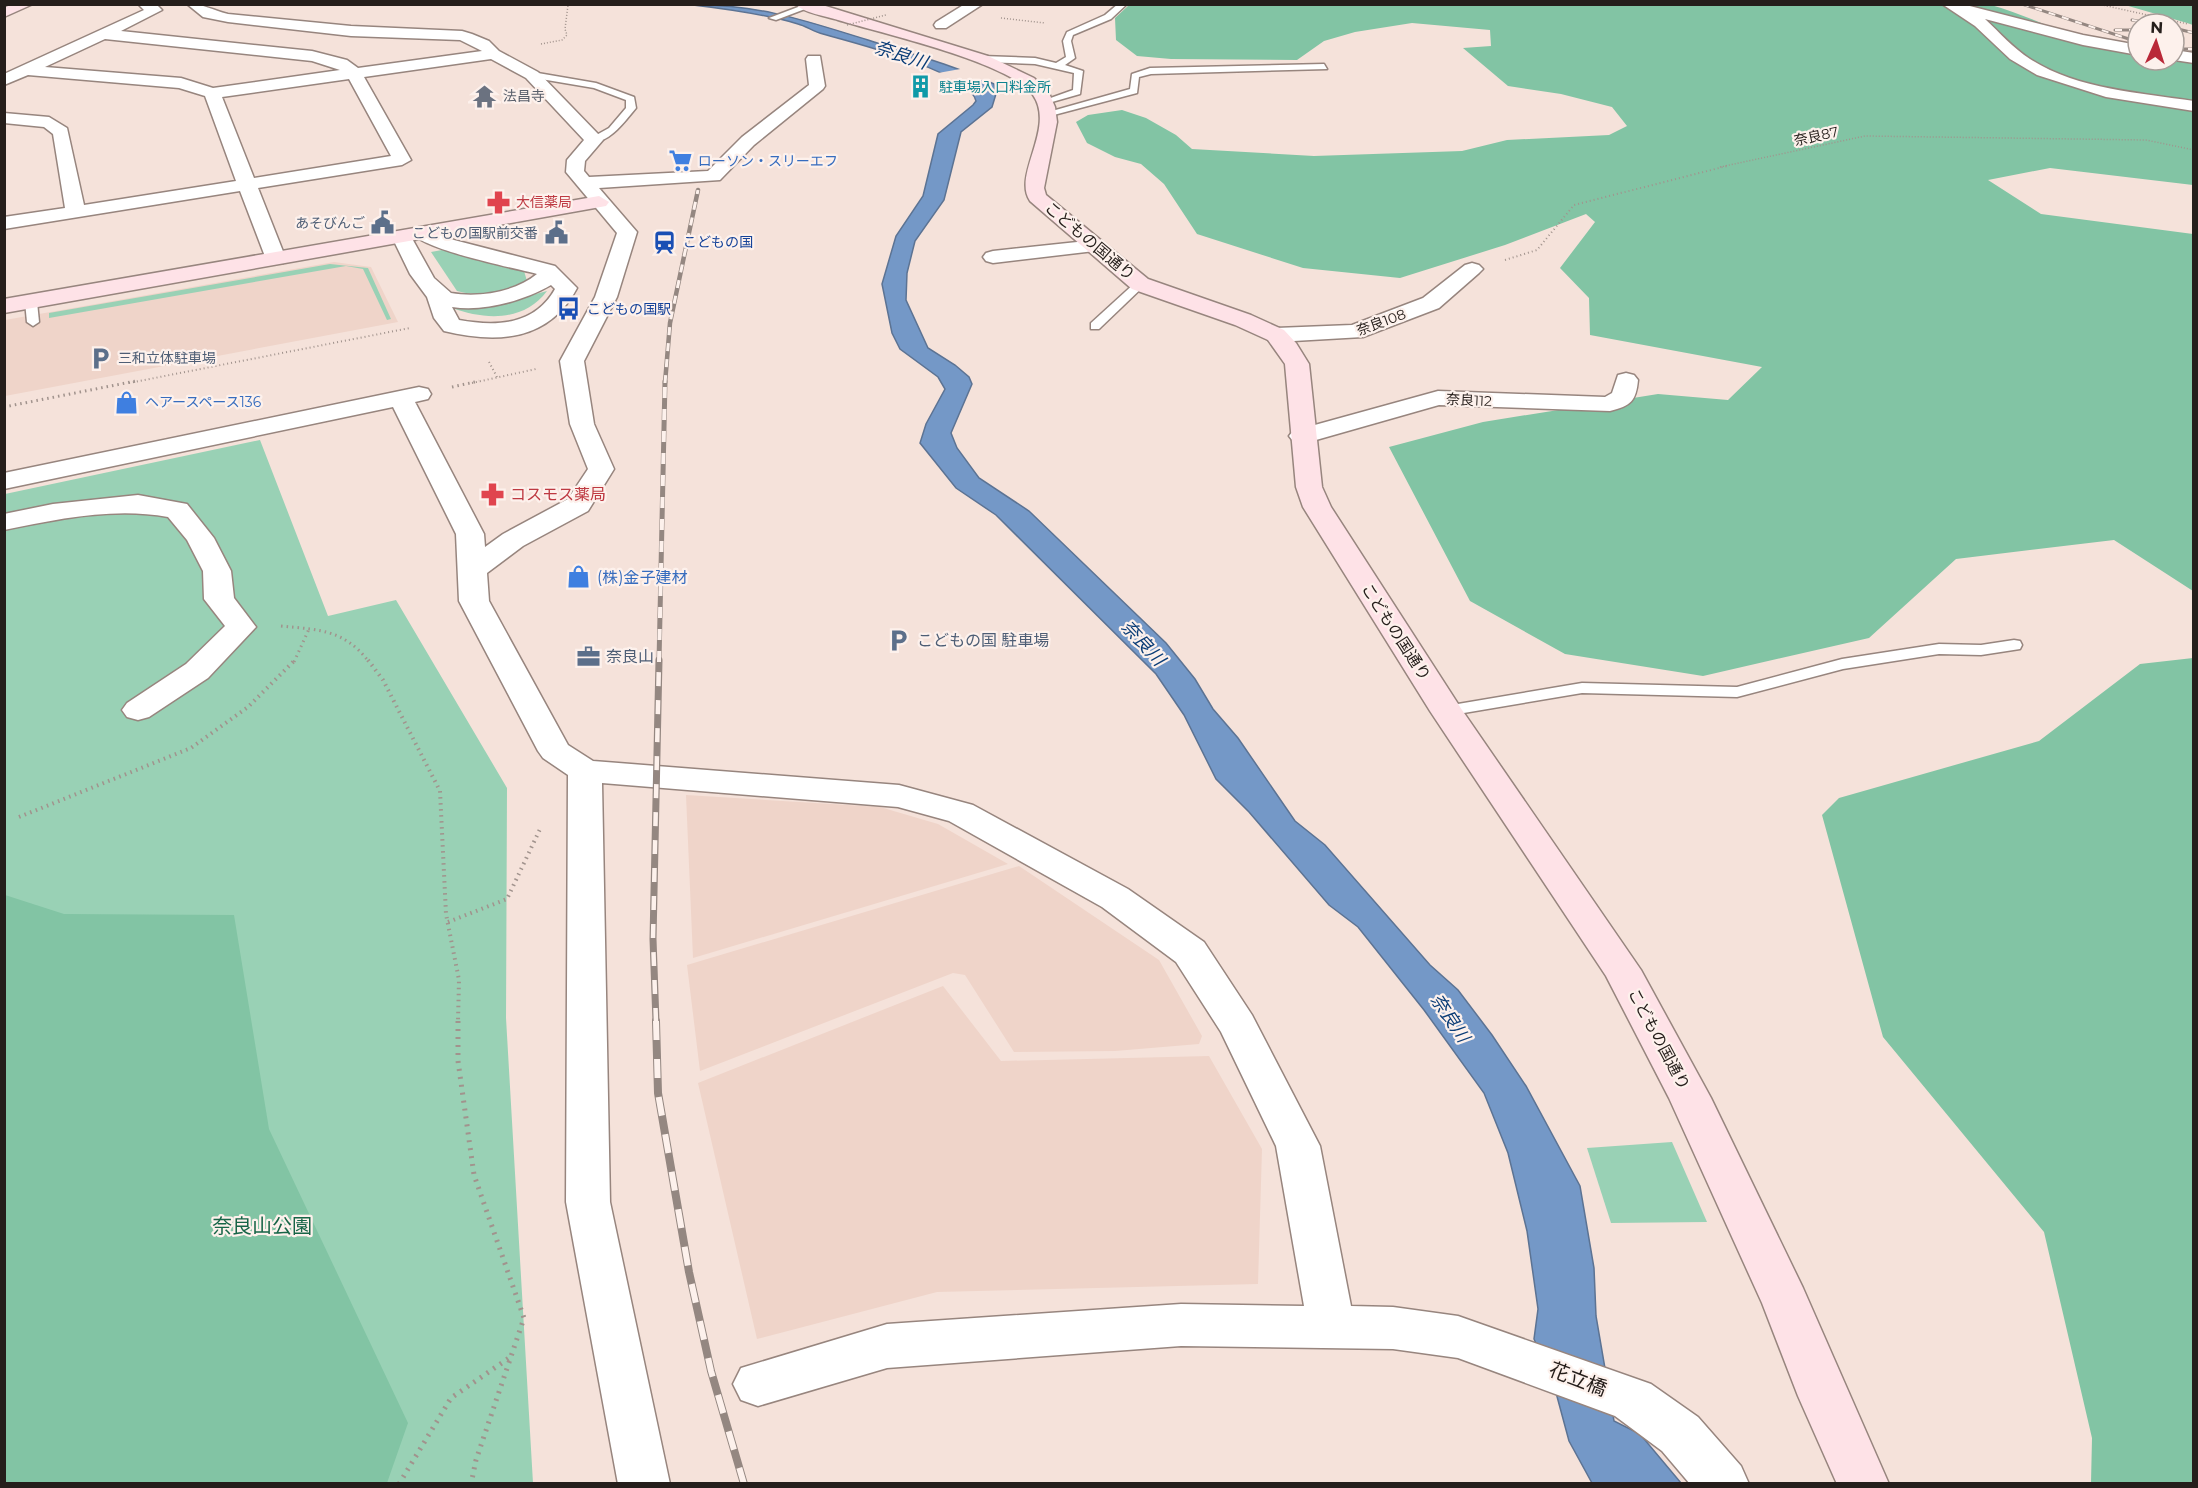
<svg xmlns="http://www.w3.org/2000/svg" width="2198" height="1488" font-family="Montserrat,'Noto Sans JP',sans-serif">
<rect width="100%" height="100%" fill="#f5e2da"/>
<g fill="#efd4c9">
<path d="M 334,262 L 371,267 L 398,322 L 5,396 L 5,320 Z"/>
<path d="M 686,795 L 880,807 L 938,824 L 1008,864 L 693,958 Z"/>
<path d="M 1019,866 L 1159,960 L 1202,1036 L 1199,1044 L 1115,1051 L 1014,1052 L 965,975 L 953,973 L 700,1071 L 687,965 Z"/>
<path d="M 943,986 L 1001,1061 L 1209,1056 L 1262,1149 L 1258,1284 L 937,1292 L 757,1339 L 698,1083 Z"/>
</g>
<g fill="#99d1b5">
<path d="M 442,250 L 524,271 L 527,281 C 506,291 481,298 457,291 L 431,252 Z"/>
<path d="M 330,264 L 368,268 L 391,319 L 387,320 L 363,269 L 346,266 L 49,318 L 49,313 Z"/>
<path d="M 547,291 C 524,322 485,320 452,308 L 486,307 Z"/>
<path d="M 260,440 L 328,616 L 396,600 L 507,788 L 506,1018 L 533,1483 L 5,1483 L 5,494 Z"/>
<path d="M 1672,1142 L 1707,1222 L 1611,1223 L 1587,1148 Z"/>
</g>
<g fill="#82c4a4">
<path d="M 1129,5 L 1991,5 C 2041,19 2086,47 2138,53 L 2138,60 L 2193,59 L 2193,185 L 2050,168 L 1988,180 L 2041,214 L 2193,234 L 2193,591 L 2114,540 L 1956,559 L 1869,638 L 1703,676 L 1565,654 L 1470,601 L 1389,447 L 1483,422 L 1658,394 L 1728,400 L 1762,367 L 1590,335 L 1589,298 L 1560,268 L 1595,222 L 1586,214 L 1505,245 L 1400,278 L 1303,268 L 1197,234 L 1164,184 L 1141,164 L 1115,157 L 1087,143 L 1076,122 L 1088,115 L 1122,110 L 1146,118 L 1176,135 L 1192,149 L 1314,156 L 1462,151 L 1507,140 L 1609,135 L 1627,126 L 1612,107 L 1561,94 L 1508,86 L 1463,48 L 1491,46 L 1490,30 L 1412,23 L 1355,32 L 1324,41 L 1297,60 L 1171,59 L 1137,56 L 1116,40 L 1115,18 Z"/>
<path d="M 2125,5 L 2193,5 L 2193,25 L 2187,23 Z"/>
<path d="M 2193,658 L 2193,1483 L 2091,1483 L 2092,1438 L 2044,1232 L 1883,1037 L 1822,815 L 1839,798 L 2039,741 L 2140,664 Z"/>
<path d="M 5,895 L 64,914 L 234,915 L 269,1129 L 408,1423 L 387,1483 L 5,1483 Z"/>
</g>
<path fill="#7498c7" stroke="#5c7393" stroke-width="1.5" d="M 693,5 C 759,4 806,21 868,40 C 911,54 954,65 994,84 L 996,94 L 992,107 L 961,132 L 944,200 L 915,241 L 907,273 L 906,300 L 928,348 L 955,365 L 969,377 L 972,384 L 951,433 L 957,448 L 979,478 L 1029,511 L 1166,643 L 1195,679 L 1213,709 L 1238,738 L 1295,821 L 1325,845 L 1430,965 L 1458,990 L 1492,1035 L 1526,1086 L 1580,1186 L 1594,1268 L 1596,1316 L 1614,1421 L 1640,1434 L 1681,1483 L 1592,1483 L 1569,1441 L 1555,1389 L 1534,1339 L 1538,1309 L 1527,1231 L 1508,1153 L 1484,1093 L 1424,1010 L 1358,927 L 1329,905 L 1249,812 L 1216,779 L 1184,715 L 1156,674 L 996,515 L 956,488 L 920,443 L 926,424 L 945,389 L 938,377 L 900,349 L 892,333 L 882,284 L 896,236 L 923,196 L 938,134 L 973,105 L 976,101 C 970,72 852,42 823,34 C 814,32 806,26 798,24 C 765,14 727,9 693,5 Z"/>
<path fill="#f5e2da" d="M 966,68 L 988,79 L 958,84 L 938,73 Z"/>
<g fill="none" stroke-linecap="round" stroke-linejoin="round">
<defs>
<g id="lane">
<path d="M 806,4 L 813,6 L 776,20 L 769,18 Z"/>
<path d="M 1118,4 L 1127,4 L 1111,19 L 1073,35 L 1071,41 L 1075,58 L 1065,65 L 1083,71 L 1080,94 L 1045,104 L 1045,100 L 1073,90 L 1074,73 L 1035,64 L 982,62 L 978,59 L 982,56 L 1035,58 L 1056,63 L 1066,57 L 1063,41 L 1067,32 L 1105,15 Z"/>
<path d="M 1324,64 L 1327,69 L 1151,74 L 1139,77 L 1137,93 L 1050,116 L 1045,113 L 1130,89 L 1132,74 L 1150,68 Z"/>
<path d="M 532,72 L 596,83 L 634,97 L 636,108 C 625,121 609,144 591,142 L 591,138 L 609,128 L 626,108 L 626,100 L 594,88 L 529,77 L 528,75 Z"/>
<path d="M 1136,282 L 1146,284 L 1099,329 L 1091,329 L 1091,323 Z"/>
<path d="M 31,298 L 37,302 L 39,322 L 33,326 L 27,322 L 25,302 Z"/>
<path d="M 2014,640 L 2020,641 L 2022,645 L 2020,649 L 1981,655 L 1939,654 L 1843,669 L 1737,697 L 1582,693 L 1446,716 L 1437,711 L 1446,706 L 1582,683 L 1737,687 L 1842,659 L 1939,644 L 1981,645 Z"/>
</g>
<g id="street">
<path d="M 138,4 L 156,4 L 162,10 L 121,31 L 312,51 L 347,60 L 358,68 L 482,51 L 460,40 L 351,36 L 228,22 L 203,17 L 187,4 C 204,4 212,10 228,14 L 351,26 L 462,31 L 472,34 L 489,41 L 499,51 L 538,72 L 600,136 L 603,140 L 585,161 L 584,171 L 589,177 L 708,171 L 742,137 L 809,85 L 806,59 L 808,56 L 820,56 L 825,86 L 823,89 L 754,145 L 720,180 L 599,188 L 637,232 L 617,297 L 584,361 L 594,424 L 614,469 L 588,511 L 523,546 L 487,573 L 489,601 L 568,745 L 593,761 L 899,785 L 973,805 L 1128,889 L 1204,942 L 1252,1015 L 1320,1146 L 1351,1306 L 1393,1307 L 1458,1316 L 1651,1384 L 1698,1417 L 1741,1466 L 1749,1484 L 1690,1484 L 1662,1451 L 1615,1416 L 1458,1358 L 1393,1349 L 1181,1346 L 887,1368 L 758,1406 L 741,1400 L 733,1384 L 741,1368 L 887,1324 L 1181,1304 L 1304,1306 L 1276,1146 L 1221,1032 L 1176,962 L 1102,907 L 949,821 L 898,807 L 602,783 L 610,1202 L 670,1484 L 618,1484 L 566,1202 L 568,775 L 543,758 L 538,751 L 459,601 L 456,534 L 393,407 L 4,489 L 4,473 L 419,387 L 428,389 L 431,394 L 428,399 L 415,402 L 484,534 L 485,547 L 503,534 L 568,499 L 588,469 L 570,424 L 560,361 L 595,297 L 617,233 L 566,172 L 567,160 L 584,140 L 526,78 L 491,59 L 364,77 L 411,160 L 402,165 L 258,188 L 286,259 L 283,263 L 269,263 L 266,259 L 240,191 L 4,229 L 4,217 L 65,208 L 53,134 L 44,127 L 4,123 L 4,113 L 49,117 L 67,128 L 84,205 L 236,181 L 205,96 L 179,88 L 28,75 L 4,85 L 4,74 L 144,10 ZM 105,39 L 312,61 L 340,70 L 213,88 L 181,78 L 45,67 ZM 349,79 L 391,156 L 254,178 L 222,97 Z"/>
<path d="M 965,4 L 983,4 L 946,28 L 936,28 L 934,25 L 936,22 Z"/>
<path d="M 1942,4 L 1962,4 L 2083,35 L 2138,45 L 2138,55 L 2083,45 L 1985,19 C 2000,33 2013,48 2030,59 C 2076,89 2140,93 2194,101 L 2194,111 L 2106,97 L 2037,75 L 2010,59 L 1975,26 Z"/>
<path d="M 2174,50 L 2194,53 L 2194,63 L 2174,60 Z"/>
<path d="M 422,227 L 454,240 L 555,266 L 577,288 C 549,341 498,344 444,331 L 434,318 L 427,297 L 410,274 L 392,237 L 395,233 L 409,233 L 434,278 L 451,293 C 479,298 515,292 537,274 C 514,268 424,250 412,233 L 415,229 ZM 551,285 L 555,289 C 535,325 497,327 459,320 L 452,307 C 484,312 523,301 551,285 Z"/>
<path d="M 1096,240 L 1103,242 L 1106,246 L 1103,250 L 993,263 L 986,261 L 983,257 L 986,253 L 993,251 Z"/>
<path d="M 1472,263 L 1479,265 L 1483,269 L 1479,273 L 1439,308 L 1363,337 L 1276,342 L 1268,340 L 1265,335 L 1268,330 L 1276,328 L 1352,325 L 1423,298 L 1465,265 Z"/>
<path d="M 1626,373 L 1634,375 L 1638,380 C 1636,401 1631,406 1610,411 L 1439,405 L 1302,444 L 1293,441 L 1289,436 L 1293,431 L 1438,391 L 1605,397 L 1612,393 L 1618,375 Z"/>
<path d="M 138,495 L 187,504 L 214,538 L 231,571 L 234,598 L 256,627 L 208,678 L 149,717 L 138,720 L 127,717 L 122,710 L 127,703 L 186,664 L 225,626 L 204,599 L 203,571 L 187,540 L 168,517 C 114,507 58,519 4,530 L 4,514 L 53,504 Z"/>
</g>
<g id="secondary">
<path d="M 12,4 L 33,4 L 4,17 L 4,8 Z"/>
<path d="M 795,4 L 819,4 L 988,56 L 1034,78 L 1049,93 L 1055,107 L 1057,122 L 1044,188 L 1046,195 L 1148,279 L 1251,315 L 1284,330 L 1296,343 L 1309,364 L 1322,487 L 1331,507 L 1462,710 L 1641,970 L 1711,1098 L 1803,1288 L 1889,1484 L 1837,1484 L 1798,1396 L 1762,1303 L 1669,1098 L 1606,976 L 1430,711 L 1303,507 L 1296,487 L 1285,364 L 1268,340 L 1235,325 L 1132,289 L 1030,201 C 1012,175 1056,128 1033,95 C 1010,62 880,33 838,20 C 825,16 804,13 795,4 Z"/>
<path d="M 599,196 L 609,202 L 606,206 L 4,313 L 4,299 Z"/>
</g>
</defs>
<use href="#lane" stroke="#97857e" stroke-width="3"/>
<use href="#street" stroke="#97857e" stroke-width="3"/>
<use href="#secondary" stroke="#97857e" stroke-width="3"/>
<g stroke="#a1938d" stroke-width="1.5" stroke-dasharray="1 2" stroke-linecap="butt">
<path d="M 2098,4 L 2188,24"/>
<path d="M 1001,18 L 1045,23"/>
<path d="M 541,44 L 562,40 L 567,35 L 565,29 L 568,5"/>
<path d="M 1720,167 L 1865,136 L 2146,140 L 2194,150"/>
</g>
<g stroke="#a1938d" stroke-width="2" stroke-dasharray="1 3" stroke-linecap="butt">
<path d="M 1505,260 L 1537,250 L 1574,205 L 1727,166"/>
<path d="M 489,362 L 497,377"/>
<path d="M 129,383 L 410,328"/>
<path d="M 472,383 L 536,369"/>
</g>
<g stroke="#a1938d" stroke-width="3" stroke-dasharray="1.5 4" stroke-linecap="butt">
<path d="M 452,387 L 479,381"/>
<path d="M 4,407 L 136,381"/>
<path d="M 281,626 C 319,630 344,629 369,662"/>
<path d="M 294,662 L 309,629"/>
</g>
<g stroke="#a1938d" stroke-width="4" stroke-dasharray="1.5 4.5" stroke-linecap="butt">
<path d="M 368,660 L 383,680 L 440,791 L 446,914 L 459,980 L 458,1022"/>
<path d="M 19,817 L 191,748 L 248,707 L 295,660"/>
<path d="M 448,922 L 507,899 L 541,827"/>
</g>
<g stroke="#a1938d" stroke-width="5" stroke-dasharray="2 6" stroke-linecap="butt">
<path d="M 458,1021 L 458,1061 L 474,1175 L 524,1318 L 476,1460 L 471,1484"/>
<path d="M 399,1484 L 451,1398 L 509,1358"/>
</g>
<use href="#lane" fill="#fff" fill-rule="evenodd"/>
<use href="#street" fill="#fff" fill-rule="evenodd"/>
<use href="#secondary" fill="#fee2e7" fill-rule="evenodd"/>
<defs>
<g id="rail-far4">
<path d="M 2022,4 L 2138,42"/>
<path d="M 2132,20 L 2153,24"/>
<path d="M 2174,28 L 2194,33"/>
<path d="M 2115,30 L 2138,30"/>
<path d="M 2174,49 L 2194,49"/>
</g>
<path id="rail-far3" d="M 665,383 L 670,323 L 698,190"/>
<path id="rail-far2" d="M 659,662 L 665,381"/>
<path id="rail-far1" d="M 656,1022 L 653,939 L 659,660"/>
<path id="rail" d="M 656,1021 L 658,1093 L 689,1272 L 711,1371 L 744,1484"/>
</defs>
<use href="#rail-far4" stroke="#948781" stroke-width="3"/>
<use href="#rail-far3" stroke="#948781" stroke-width="4.5"/>
<use href="#rail-far2" stroke="#948781" stroke-width="5"/>
<use href="#rail-far1" stroke="#948781" stroke-width="7"/>
<use href="#rail" stroke="#948781" stroke-width="8"/>
<use href="#rail-far4" stroke="#fdf1ec" stroke-width="2" stroke-dasharray="7" stroke-linecap="butt"/>
<use href="#rail-far3" stroke="#fdf1ec" stroke-width="3" stroke-dasharray="8" stroke-linecap="butt"/>
<use href="#rail-far2" stroke="#fdf1ec" stroke-width="4" stroke-dasharray="11" stroke-linecap="butt"/>
<use href="#rail-far1" stroke="#fdf1ec" stroke-width="4.5" stroke-dasharray="14" stroke-linecap="butt"/>
<use href="#rail" stroke="#fdf1ec" stroke-width="6" stroke-dasharray="19" stroke-linecap="butt"/>
<path stroke="#a1938d" stroke-width="1.5" stroke-dasharray="1 2" stroke-linecap="butt" d="M 847,25 L 886,15"/>
</g>
<defs>
<symbol id="building-bare" viewBox="-9 -9 18 18"><path d="M-4-6H4V6H1V3H-1V6H-4ZM-2.5-4.3h1.7v1.8h-1.7ZM.8-4.3h1.7v1.8H.8ZM-2.5-1h1.7V.8h-1.7ZM.8-1h1.7V.8H.8Z" fill="#0f9aa8" stroke="#fdf1ec" stroke-width="2.5" paint-order="stroke"/></symbol>
<symbol id="temple-bare" viewBox="-9 -9 18 18"><path d="M0-6L5-2H3V0L6.5 2.5H4V6H1.5V3h-3V6H-4V2.5H-6.5L-3 0V-2H-5Z" fill="#6b7280" stroke="#fdf1ec" stroke-width="2.5" paint-order="stroke"/></symbol>
<symbol id="supermarket-bare" viewBox="-9 -9 18 18"><path d="M-6-5.5h2.5l.6 2H6L4.5 2H-2.5L-4.4-4H-6ZM-1.5 3.2a1.3 1.3 0 1 0 .1 0ZM3 3.2a1.3 1.3 0 1 0 .1 0Z" fill="#3f7fe0" stroke="#fdf1ec" stroke-width="2.5" paint-order="stroke"/></symbol>
<symbol id="pharmacy-bare" viewBox="-9 -9 18 18"><path d="M-2-6h4v4h4v4h-4v4h-4v-4h-4v-4h4Z" fill="#e0444e" stroke="#fdf1ec" stroke-width="2.5" paint-order="stroke"/></symbol>
<symbol id="civic-bare" viewBox="-9 -9 18 18"><path d="M-.6-6.5H3V-4.5H.6V-3L4-1V1h2V6H-6V1h2V-1L-.6-3ZM-1.2 2.5V6h2.4V2.5Z" fill="#5c6f8a" stroke="#fdf1ec" stroke-width="2.5" paint-order="stroke"/></symbol>
<symbol id="station-bare" viewBox="-9 -9 18 18"><path d="M-3-6H3Q5-6 5-4V2Q5 4 3 4L4.5 6H3L1.5 4h-3L-3 6H-4.5L-3 4Q-5 4-5 2V-4Q-5-6-3-6ZM-3.5-4v3h7v-3ZM-3.5 1v1.5H-2V1ZM2 1v1.5H3.5V1Z" fill="#1a4fb4" stroke="#fdf1ec" stroke-width="2.5" paint-order="stroke"/></symbol>
<symbol id="bus-bare" viewBox="-9 -9 18 18"><path d="M-5-6H5V4H4V6H2V4H-2V6H-4V4H-5ZM-3.5-4V0h7V-4ZM-3.5 1.2v1.5H-2V1.2ZM2 1.2v1.5H3.5V1.2Z" fill="#1a4fb4" stroke="#fdf1ec" stroke-width="2.5" paint-order="stroke"/></symbol>
<symbol id="parking-bare" viewBox="-9 -9 18 18"><path d="M-3.5-5.5H1a3.5 3.5 0 0 1 0 7H-1V5.5H-3.5ZM-1-3.4V-.6H.8a1.4 1.4 0 0 0 0-2.8Z" fill="#5c6f8a" stroke="#fdf1ec" stroke-width="2.5" paint-order="stroke"/></symbol>
<symbol id="shop-bare" viewBox="-9 -9 18 18"><path d="M-5-2.5h2.3a2.7 3.5 0 0 1 5.4 0H5L5.5 6h-11ZM-1.5-2.5h3a1.5 2.3 0 0 0-3 0Z" fill="#3f7fe0" stroke="#fdf1ec" stroke-width="2.5" paint-order="stroke"/></symbol>
<symbol id="office-bare" viewBox="-9 -9 18 18"><path d="M-6-3h4V-5.5h4V-3h4V5H-6ZM-1-4.5V-3h2v-1.5ZM-6 0V1H6V0Z" fill="#5c6f8a" stroke="#fdf1ec" stroke-width="2.5" paint-order="stroke"/></symbol>
</defs>
<g fill-rule="evenodd">
<use href="#building-bare" x="904" y="70" width="33" height="33"/>
<use href="#temple-bare" x="468" y="80" width="33" height="33"/>
<use href="#supermarket-bare" x="664" y="144" width="33" height="33"/>
<use href="#pharmacy-bare" x="482" y="186" width="33" height="33"/>
<use href="#civic-bare" x="366" y="206" width="33" height="33"/>
<use href="#civic-bare" x="540" y="216" width="33" height="33"/>
<use href="#station-bare" x="648" y="226" width="33" height="33"/>
<use href="#bus-bare" x="552" y="292" width="33" height="33"/>
<use href="#parking-bare" x="84" y="342" width="33" height="33"/>
<use href="#shop-bare" x="110" y="386" width="33" height="33"/>
<use href="#pharmacy-bare" x="476" y="478" width="33" height="33"/>
<use href="#shop-bare" x="562" y="560" width="33" height="33"/>
<use href="#parking-bare" x="882" y="624" width="33" height="33"/>
<use href="#office-bare" x="572" y="640" width="33" height="33"/>
</g>
<g text-anchor="middle" dominant-baseline="central" stroke-width="4.5" stroke-linejoin="round" paint-order="stroke">
<g font-size="14" fill="#0d838f" stroke="#fdf1ec" text-anchor="start">
<text x="939" y="87">駐車場入口料金所</text>
</g>
<g font-size="14" fill="#5b616d" stroke="#fdf1ec" text-anchor="start">
<text x="503" y="96">法昌寺</text>
</g>
<g font-size="14" fill="#251e1b" stroke="#fdf1ec">
<text transform="translate(1816 136) rotate(-12)">奈良87</text>
<text transform="translate(1381 322) rotate(-20)">奈良108</text>
<text transform="translate(1469 400) rotate(3)">奈良112</text>
</g>
<g font-size="14" fill="#366cbe" stroke="#fdf1ec" text-anchor="start">
<text x="698" y="161">ローソン・スリーエフ</text>
<text x="145" y="402">ヘアースペース136</text>
</g>
<g font-size="14" fill="#be3a42" stroke="#fdf1ec" text-anchor="start">
<text x="516" y="202">大信薬局</text>
</g>
<g font-size="14" fill="#4e5e75" stroke="#fdf1ec" text-anchor="end">
<text x="365" y="223">あそびんご</text>
<text x="538" y="233">こどもの国駅前交番</text>
<text x="118" y="358" text-anchor="start">三和立体駐車場</text>
</g>
<g font-size="14" fill="#164399" stroke="#fdf1ec" text-anchor="start">
<text x="683" y="242">こどもの国</text>
<text x="587" y="309">こどもの国駅</text>
</g>
<g font-size="16" fill="#251e1b" stroke="#fdf1ec">
<text transform="translate(1090 241) rotate(40)">こどもの国通り</text>
<text transform="translate(1396 632) rotate(57)">こどもの国通り</text>
<text transform="translate(1659 1039) rotate(62)">こどもの国通り</text>
</g>
<g font-size="16" fill="#be3a42" stroke="#fdf1ec" text-anchor="start">
<text x="510" y="494">コスモス薬局</text>
</g>
<g font-size="16" fill="#366cbe" stroke="#fdf1ec" text-anchor="start">
<text x="597" y="577">(株)金子建材</text>
</g>
<g font-size="16" fill="#4e5e75" stroke="#fdf1ec" text-anchor="start">
<text x="917" y="640">こどもの国 駐車場</text>
<text x="606" y="656">奈良山</text>
</g>
<g font-size="18" font-style="italic" fill="#0b3d77" stroke="#fdf1ec">
<text transform="translate(901 55) rotate(18)">奈良川</text>
<text transform="translate(1143 643) rotate(47)">奈良川</text>
<text transform="translate(1450 1018) rotate(56)">奈良川</text>
</g>
<g font-size="20" fill="#176547" stroke="#fdf1ec">
<text x="262" y="1226">奈良山公園</text>
</g>
<g font-size="20" fill="#251e1b" stroke="#fdf1ec">
<text transform="translate(1578 1379) rotate(21)">花立橋</text>
</g>
</g>
<rect width="2198" height="1488" fill="none" stroke="#251e1b" stroke-width="12"/>
<g transform="translate(2156 42) rotate(3)"><circle r="28" fill="#fdf1ec" stroke="#a79d98" stroke-width="1.5"/>
<path d="M0-4.5L10 22L0 15L-10 22Z" fill="#b92838"/>
<text y="-9" font-size="16" font-weight="bold" text-anchor="middle" fill="#251e1b">N</text>
</g>
</svg>
